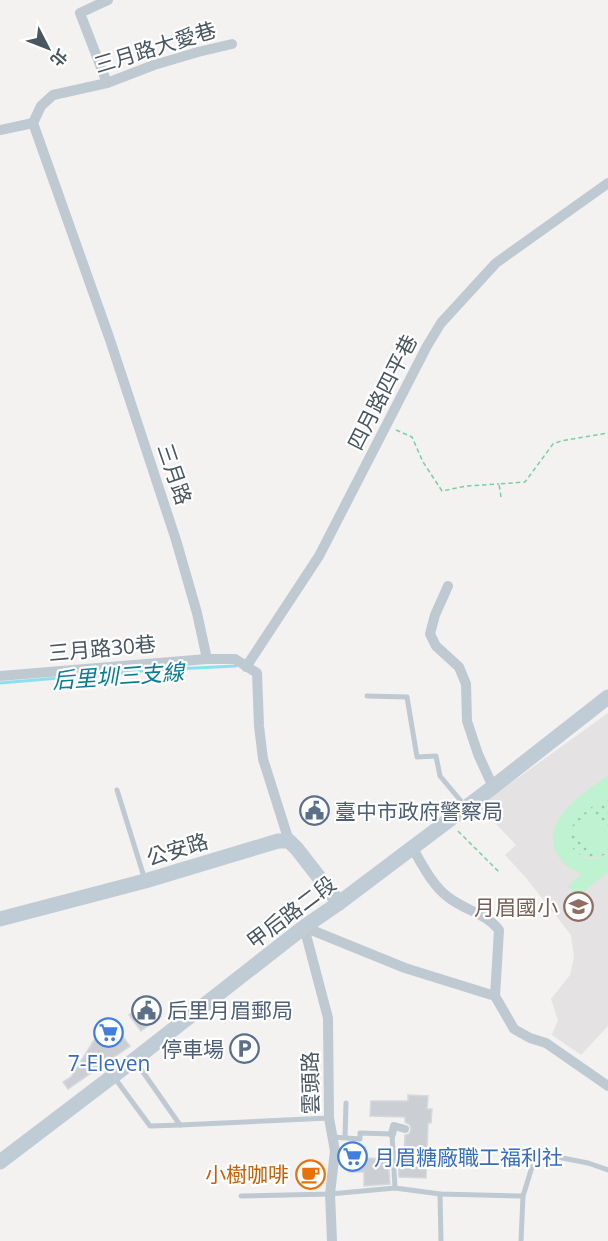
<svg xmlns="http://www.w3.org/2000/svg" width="608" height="1241" font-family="'Open Sans','Noto Sans TC',sans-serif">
<defs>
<pattern id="grass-dots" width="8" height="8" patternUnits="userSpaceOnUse" patternTransform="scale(1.5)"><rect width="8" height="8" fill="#bff2d0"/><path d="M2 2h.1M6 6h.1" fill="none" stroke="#9dc7ac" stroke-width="1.8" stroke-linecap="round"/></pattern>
</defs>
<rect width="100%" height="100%" fill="#f4f1f1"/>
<path fill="#e5e2e3" d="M 608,713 L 608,1026 L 581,1055 L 552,1035 L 558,1020 L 551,999 L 570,975 L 574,957 L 571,935 L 527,879 L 505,855 L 516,845 L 479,806 Z"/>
<path fill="url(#grass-dots)" d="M 608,794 L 608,853 C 587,866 560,850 572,826 C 578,815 598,803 608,794 Z"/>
<g fill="#bff2d0">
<path d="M 608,775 L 608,795 C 599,801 575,818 572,827 C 561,850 589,869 608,853 L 608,872 L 577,897 L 568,886 L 582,874 C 571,870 560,863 555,850 C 544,815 585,793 608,775 Z"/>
<path d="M 590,813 L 608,835 L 608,849 L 597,858 L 573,828 Z"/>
</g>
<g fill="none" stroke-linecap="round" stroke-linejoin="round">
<path stroke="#8be0f0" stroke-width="3" d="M 0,683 L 154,670 L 236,666"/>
</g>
<g fill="#cbcfd4" stroke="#d5d8dd" stroke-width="1.5">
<path d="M 149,1000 L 161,1016 L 141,1031 L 129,1015 Z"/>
<path d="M 108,1018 L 130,1046 L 68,1089 L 63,1082 L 71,1077 Z"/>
<path d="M 408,1095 L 428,1096 L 427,1109 L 432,1109 L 431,1123 L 428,1123 L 426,1178 L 399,1177 L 398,1159 L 404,1159 L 405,1135 L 409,1134 L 411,1130 L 410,1125 L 405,1122 L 405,1117 L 370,1116 L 371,1101 L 408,1101 Z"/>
<path d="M 350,1146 L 365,1147 L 365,1158 L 388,1159 L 390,1184 L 364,1186 L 364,1172 L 349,1172 Z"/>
</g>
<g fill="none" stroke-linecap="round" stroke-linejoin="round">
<g stroke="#76d1a0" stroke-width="1.5" stroke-dasharray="4.5 3" stroke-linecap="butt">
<path d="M 396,430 L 412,437 L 423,462 L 442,491 L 466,486 L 499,484"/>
<path d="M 501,497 L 499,484 L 525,482 L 553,444 L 561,441 L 608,433"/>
<path d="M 458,831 L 500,873"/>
</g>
<g stroke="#bfc9d1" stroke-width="5">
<path d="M 367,696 L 407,697 L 417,757 L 436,756 L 440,776 L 466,807"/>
<path d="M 117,790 L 145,880"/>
<path d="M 114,1077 L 150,1126 L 180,1125 L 136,1062"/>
<path d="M 180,1125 L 329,1118"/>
<path d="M 333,1137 L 360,1139 L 360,1133 L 392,1134 L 395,1188"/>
<path d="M 345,1137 L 346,1103"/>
<path d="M 440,1194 L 441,1241"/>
<path d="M 241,1196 L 330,1194 L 395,1188 L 440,1194 L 523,1196 L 532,1167 L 547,1155 L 588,1163 L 608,1170"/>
<path d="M 521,1241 L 523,1196"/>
</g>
<path stroke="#bfc9d1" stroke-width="8" d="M 392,1134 L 394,1126 L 405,1129"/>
<g stroke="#bfc9d1" stroke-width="10">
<path d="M 107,83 L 80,13 L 108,0"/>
<path d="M 33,123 L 109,337 L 176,540 L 197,613 L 207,659"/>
<path d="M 33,123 L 41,106 L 53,95 L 107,83 L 154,65 L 198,52 L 232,44"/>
<path d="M 0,130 L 33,123"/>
<path d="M 448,586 L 435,615 L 430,634 L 436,646 L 459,667 L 466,684 L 467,721 L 478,754 L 493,787"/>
<path d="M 246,667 L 319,556 L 427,346 L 441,323 L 496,263 L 608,183"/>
<path d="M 0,676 L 207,659 L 235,659 L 257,673 L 259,726 L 263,759 L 289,841"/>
<path d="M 412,847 C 422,864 432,885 448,897 C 464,910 486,913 499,930 L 495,996 L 514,1029 L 530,1038 L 546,1043 L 608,1086"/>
<path d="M 304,927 L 328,1018 L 329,1118 L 335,1151 L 330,1194 L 332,1241"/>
<path d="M 304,927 L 405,968 L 495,996"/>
</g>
<g stroke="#bfcbd5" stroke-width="15">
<path d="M 0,919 L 145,881 L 278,841 L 289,841 L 297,849 L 339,903"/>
<path d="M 0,1162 L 134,1060 L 304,927 L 339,903 L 493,787 L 608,697"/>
</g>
</g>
<defs>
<symbol id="civic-ring" viewBox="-11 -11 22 22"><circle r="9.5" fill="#fff" stroke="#5c6f8a" stroke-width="1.5"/><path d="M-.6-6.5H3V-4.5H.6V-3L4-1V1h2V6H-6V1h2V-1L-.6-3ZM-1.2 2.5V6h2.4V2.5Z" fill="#5c6f8a"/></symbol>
<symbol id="school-ring" viewBox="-11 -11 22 22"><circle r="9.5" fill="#fff" stroke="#8d6e63" stroke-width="1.5"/><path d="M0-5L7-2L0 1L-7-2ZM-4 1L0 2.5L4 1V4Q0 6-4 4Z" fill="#8d6e63"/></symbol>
<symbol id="supermarket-ring" viewBox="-11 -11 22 22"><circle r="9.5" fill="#fff" stroke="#3f7fe0" stroke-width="1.5"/><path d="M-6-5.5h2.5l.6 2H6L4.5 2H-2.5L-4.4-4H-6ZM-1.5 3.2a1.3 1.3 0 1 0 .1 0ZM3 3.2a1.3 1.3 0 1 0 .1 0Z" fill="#3f7fe0"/></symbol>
<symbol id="parking-ring" viewBox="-11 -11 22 22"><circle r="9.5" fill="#fff" stroke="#5c6f8a" stroke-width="1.5"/><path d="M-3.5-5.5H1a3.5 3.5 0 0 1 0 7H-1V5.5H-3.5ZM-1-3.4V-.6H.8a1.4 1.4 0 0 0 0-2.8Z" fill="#5c6f8a"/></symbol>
<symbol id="cafe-ring" viewBox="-11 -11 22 22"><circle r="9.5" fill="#fff" stroke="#e8710a" stroke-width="1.5"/><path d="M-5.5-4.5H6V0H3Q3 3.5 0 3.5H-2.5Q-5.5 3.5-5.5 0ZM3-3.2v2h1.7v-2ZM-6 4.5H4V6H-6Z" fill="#e8710a"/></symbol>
</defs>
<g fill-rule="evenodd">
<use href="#civic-ring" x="298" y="794" width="33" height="33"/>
<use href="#school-ring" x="562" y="890" width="33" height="33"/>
<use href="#civic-ring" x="130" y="994" width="33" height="33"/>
<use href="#supermarket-ring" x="92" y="1016" width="33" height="33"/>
<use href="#parking-ring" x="228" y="1032" width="33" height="33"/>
<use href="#supermarket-ring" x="336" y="1140" width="33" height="33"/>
<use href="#cafe-ring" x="294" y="1158" width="33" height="33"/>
</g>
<g text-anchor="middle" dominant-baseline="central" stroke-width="4.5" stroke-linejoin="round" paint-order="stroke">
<g font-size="21" fill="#485660" stroke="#fff">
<text transform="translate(155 47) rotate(-17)">三月路大愛巷</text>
<text transform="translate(382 392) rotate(-63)">四月路四平巷</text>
<text transform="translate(175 474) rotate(71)">三月路</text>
<text transform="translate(102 648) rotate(-5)">三月路30巷</text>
<text transform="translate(177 849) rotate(-17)">公安路</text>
<text transform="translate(291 912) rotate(-37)">甲后路二段</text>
<text transform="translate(310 1083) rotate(-91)">雲頭路</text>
</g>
<g font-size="21" fill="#4e5e75" stroke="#fff" text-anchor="start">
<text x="335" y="811">臺中市政府警察局</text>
<text x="167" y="1010">后里月眉郵局</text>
<text x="224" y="1049" text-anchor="end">停車場</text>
</g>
<g font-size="21" fill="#785e54" stroke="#fff" text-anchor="end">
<text x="558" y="907">月眉國小</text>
</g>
<g font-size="21" fill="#366cbe" stroke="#fff">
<text x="109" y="1063">7-Eleven</text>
<text x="374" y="1157" text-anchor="start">月眉糖廠職工福利社</text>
</g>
<g font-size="21" fill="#c56008" stroke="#fff" text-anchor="end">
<text x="289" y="1174">小樹咖啡</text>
</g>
<g font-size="22" font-style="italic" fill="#097d93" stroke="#fff">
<text transform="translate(118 675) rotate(-4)">后里圳三支線</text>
</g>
</g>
<g transform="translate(48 48) rotate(132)" stroke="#ffffff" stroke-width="4.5" paint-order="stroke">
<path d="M0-4.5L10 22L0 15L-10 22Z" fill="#485660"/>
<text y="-9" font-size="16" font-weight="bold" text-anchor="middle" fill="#485660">北</text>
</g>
</svg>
